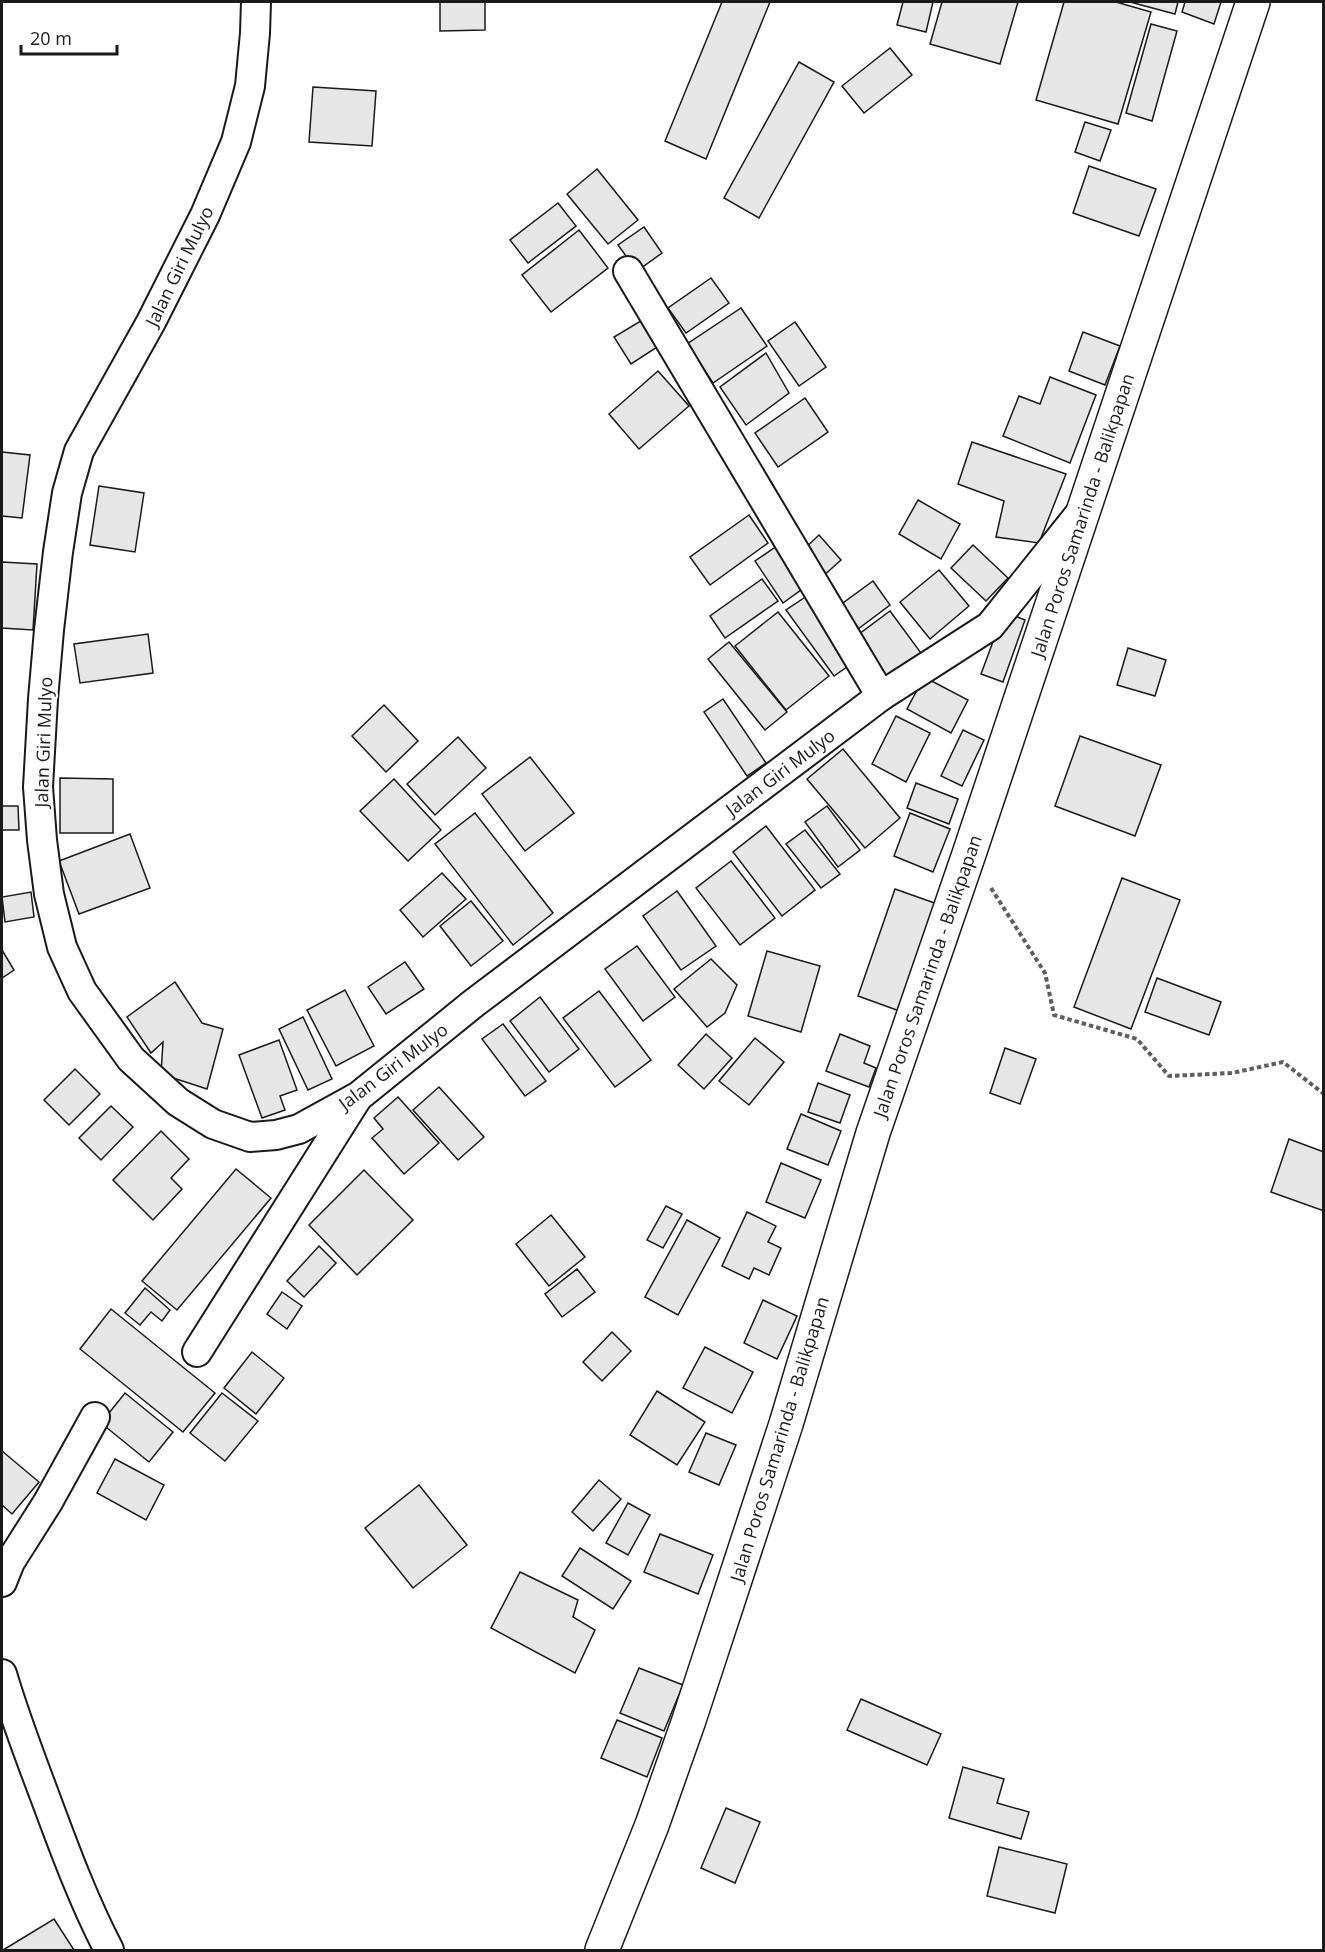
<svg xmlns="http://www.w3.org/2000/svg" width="1325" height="1952" font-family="'Open Sans',sans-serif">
<rect width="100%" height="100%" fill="#fff"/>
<g fill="#e6e6e6" stroke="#1a1a1a" stroke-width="1.5">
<path d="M 440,2 L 485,2 L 485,30 L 440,31 Z"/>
<path d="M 722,2 L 770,2 L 706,159 L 665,141 Z"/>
<path d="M 903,2 L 933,2 L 926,32 L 897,25 Z"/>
<path d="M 942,2 L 1018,2 L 1000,64 L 930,44 Z"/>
<path d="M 1064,2 L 1116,2 L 1151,12 L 1118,124 L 1036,100 Z"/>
<path d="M 1130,2 L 1178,2 L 1175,14 Z"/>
<path d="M 1185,2 L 1221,2 L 1214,24 L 1182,12 Z"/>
<path d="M 1151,24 L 1177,31 L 1152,121 L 1126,113 Z"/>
<path d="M 890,48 L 912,75 L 864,113 L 842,86 Z"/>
<path d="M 799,62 L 834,82 L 759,218 L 724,198 Z"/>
<path d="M 313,87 L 376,91 L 372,146 L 309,142 Z"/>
<path d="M 1085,122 L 1111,130 L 1100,161 L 1075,152 Z"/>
<path d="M 1089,166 L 1156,189 L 1139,236 L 1073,213 Z"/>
<path d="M 597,169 L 638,220 L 608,244 L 567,194 Z"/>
<path d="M 558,203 L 576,226 L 528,263 L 510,240 Z"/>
<path d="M 644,227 L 662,253 L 637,271 L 618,245 Z"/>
<path d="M 579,230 L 608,268 L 551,312 L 522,275 Z"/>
<path d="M 711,278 L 729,303 L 686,333 L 668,308 Z"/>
<path d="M 741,308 L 767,346 L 713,383 L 687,344 Z"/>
<path d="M 649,316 L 665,342 L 631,364 L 614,337 Z"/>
<path d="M 795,322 L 826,367 L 799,386 L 768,341 Z"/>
<path d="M 1083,332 L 1120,346 L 1105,385 L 1069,371 Z"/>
<path d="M 766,353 L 789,393 L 746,425 L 720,387 Z"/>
<path d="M 658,371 L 689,406 L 639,449 L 609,414 Z"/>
<path d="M 1050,377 L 1096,395 L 1070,463 L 1003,436 L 1019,396 L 1040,404 Z"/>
<path d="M 805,398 L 828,432 L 778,467 L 755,433 Z"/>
<path d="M 972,442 L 1066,474 L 1039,543 L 996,537 L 1004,501 L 958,484 Z"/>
<path d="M 2,452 L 30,455 L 22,518 L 2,516 Z"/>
<path d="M 99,486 L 144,493 L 135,552 L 90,545 Z"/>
<path d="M 918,500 L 960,524 L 941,559 L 899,534 Z"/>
<path d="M 749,515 L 768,543 L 710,585 L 690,557 Z"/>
<path d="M 819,535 L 841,560 L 821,578 L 799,554 Z"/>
<path d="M 973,545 L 1008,578 L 986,601 L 951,568 Z"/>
<path d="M 777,546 L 805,587 L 783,603 L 755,561 Z"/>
<path d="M 2,562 L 37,564 L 33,630 L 2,628 Z"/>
<path d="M 939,570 L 969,606 L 930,639 L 900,602 Z"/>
<path d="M 762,579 L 778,601 L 725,638 L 710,616 Z"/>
<path d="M 873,581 L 890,605 L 850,635 L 832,611 Z"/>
<path d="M 807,596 L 854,662 L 834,676 L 786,610 Z"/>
<path d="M 890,611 L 921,653 L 883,682 L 851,640 Z"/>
<path d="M 778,612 L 829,676 L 786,710 L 735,646 Z"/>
<path d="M 1004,612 L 1025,620 L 1003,682 L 981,674 Z"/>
<path d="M 148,634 L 153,673 L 80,683 L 74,644 Z"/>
<path d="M 729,642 L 787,712 L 765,730 L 708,659 Z"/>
<path d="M 1128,648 L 1166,660 L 1155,696 L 1117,685 Z"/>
<path d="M 924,677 L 968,700 L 951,733 L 907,709 Z"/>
<path d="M 723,699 L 766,763 L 747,776 L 704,712 Z"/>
<path d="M 384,705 L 418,741 L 386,772 L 352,736 Z"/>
<path d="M 896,716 L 930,733 L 906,782 L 872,764 Z"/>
<path d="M 963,730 L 984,740 L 962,786 L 941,776 Z"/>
<path d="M 1080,736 L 1161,765 L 1135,836 L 1055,806 Z"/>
<path d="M 458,737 L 486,768 L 435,815 L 407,784 Z"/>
<path d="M 843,749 L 900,818 L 865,848 L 807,779 Z"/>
<path d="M 530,757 L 574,813 L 525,851 L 482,794 Z"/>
<path d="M 60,778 L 113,779 L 113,833 L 60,833 Z"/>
<path d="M 394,779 L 441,830 L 408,861 L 360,811 Z"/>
<path d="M 916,783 L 958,799 L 949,824 L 907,808 Z"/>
<path d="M 2,806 L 18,806 L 19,830 L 2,830 Z"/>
<path d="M 827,806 L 860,850 L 838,867 L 805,822 Z"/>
<path d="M 475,813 L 553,913 L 513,945 L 435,844 Z"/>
<path d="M 910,813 L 950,829 L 933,872 L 894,856 Z"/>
<path d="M 766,826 L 815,890 L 782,916 L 733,852 Z"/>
<path d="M 805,830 L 840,874 L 821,888 L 786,844 Z"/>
<path d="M 130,834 L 150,888 L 79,914 L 59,861 Z"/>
<path d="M 731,861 L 775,918 L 740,945 L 696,888 Z"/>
<path d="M 442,873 L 466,899 L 423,937 L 400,910 Z"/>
<path d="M 1122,878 L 1180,900 L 1131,1029 L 1074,1007 Z"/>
<path d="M 895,889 L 943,906 L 905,1013 L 858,996 Z"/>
<path d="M 677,891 L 716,946 L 681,970 L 643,916 Z"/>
<path d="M 31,892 L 34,917 L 5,922 L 2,897 Z"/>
<path d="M 471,901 L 503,941 L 471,966 L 440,926 Z"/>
<path d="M 637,946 L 675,997 L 643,1021 L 605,969 Z"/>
<path d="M 2,950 L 14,970 L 2,978 Z"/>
<path d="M 767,951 L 820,966 L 801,1032 L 748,1016 Z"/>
<path d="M 711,959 L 737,985 L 725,1013 L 707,1027 L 674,989 Z"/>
<path d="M 405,962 L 424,989 L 386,1014 L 368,987 Z"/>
<path d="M 1157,978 L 1221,1002 L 1209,1035 L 1145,1012 Z"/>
<path d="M 175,982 L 202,1023 L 223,1029 L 207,1089 L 161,1074 L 163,1042 L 151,1053 L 127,1017 Z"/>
<path d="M 345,990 L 374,1046 L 336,1066 L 307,1010 Z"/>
<path d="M 599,991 L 651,1060 L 615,1087 L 563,1018 Z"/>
<path d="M 540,997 L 579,1049 L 549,1072 L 510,1021 Z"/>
<path d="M 303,1017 L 332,1079 L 308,1090 L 279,1029 Z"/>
<path d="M 503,1024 L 546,1081 L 525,1096 L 482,1039 Z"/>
<path d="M 706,1034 L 732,1058 L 704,1089 L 678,1065 Z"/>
<path d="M 840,1034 L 870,1046 L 864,1063 L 876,1068 L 869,1087 L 826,1071 Z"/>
<path d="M 755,1038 L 784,1062 L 749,1105 L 719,1081 Z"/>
<path d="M 279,1040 L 297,1090 L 280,1096 L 285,1110 L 262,1118 L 239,1055 Z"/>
<path d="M 1005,1048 L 1036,1059 L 1020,1104 L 990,1093 Z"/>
<path d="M 75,1069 L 100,1094 L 69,1125 L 44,1100 Z"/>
<path d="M 818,1083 L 850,1095 L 840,1123 L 808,1112 Z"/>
<path d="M 439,1087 L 484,1137 L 458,1160 L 413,1110 Z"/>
<path d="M 398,1097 L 439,1143 L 404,1174 L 372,1138 L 383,1129 L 374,1118 Z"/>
<path d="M 111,1106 L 133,1127 L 101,1160 L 79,1138 Z"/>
<path d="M 801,1114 L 841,1131 L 828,1165 L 787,1149 Z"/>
<path d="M 161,1131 L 189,1159 L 171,1178 L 182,1189 L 153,1220 L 113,1180 Z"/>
<path d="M 1289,1139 L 1324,1152 L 1324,1211 L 1271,1192 Z"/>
<path d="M 781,1163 L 821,1180 L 805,1218 L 766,1202 Z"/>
<path d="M 236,1169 L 271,1198 L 177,1310 L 142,1281 Z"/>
<path d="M 364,1170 L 413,1220 L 357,1275 L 309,1225 Z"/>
<path d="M 666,1206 L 682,1214 L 663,1248 L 647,1240 Z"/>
<path d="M 747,1212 L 776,1226 L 768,1242 L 781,1248 L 769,1275 L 754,1268 L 749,1279 L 722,1266 Z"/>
<path d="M 551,1215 L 585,1257 L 549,1286 L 516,1244 Z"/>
<path d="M 687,1220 L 720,1238 L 678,1315 L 645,1297 Z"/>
<path d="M 319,1246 L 336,1263 L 304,1297 L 287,1281 Z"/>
<path d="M 577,1269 L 595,1292 L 562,1317 L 545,1294 Z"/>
<path d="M 145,1288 L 170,1310 L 162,1321 L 151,1312 L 140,1325 L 125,1313 Z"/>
<path d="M 282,1292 L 302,1306 L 287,1329 L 267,1314 Z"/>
<path d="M 763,1300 L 797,1316 L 777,1359 L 744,1343 Z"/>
<path d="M 111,1309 L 215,1393 L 183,1432 L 80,1349 Z"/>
<path d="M 612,1332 L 631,1351 L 602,1381 L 583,1362 Z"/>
<path d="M 705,1347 L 753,1372 L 732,1413 L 683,1388 Z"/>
<path d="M 252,1352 L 284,1378 L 256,1414 L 224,1388 Z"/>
<path d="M 657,1391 L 705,1422 L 677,1465 L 630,1435 Z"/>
<path d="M 125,1393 L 173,1432 L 149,1462 L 101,1423 Z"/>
<path d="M 222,1393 L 258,1421 L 225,1461 L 190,1433 Z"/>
<path d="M 706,1433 L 736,1445 L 719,1485 L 689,1472 Z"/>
<path d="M 2,1451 L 39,1482 L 12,1514 L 2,1505 Z"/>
<path d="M 115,1459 L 164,1485 L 146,1520 L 97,1493 Z"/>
<path d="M 599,1480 L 621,1499 L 593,1531 L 572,1512 Z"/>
<path d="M 419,1485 L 467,1545 L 413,1588 L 365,1528 Z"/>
<path d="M 628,1503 L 650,1515 L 628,1555 L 606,1543 Z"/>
<path d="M 660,1534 L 713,1555 L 698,1594 L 644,1572 Z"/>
<path d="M 580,1548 L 631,1581 L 613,1609 L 562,1576 Z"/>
<path d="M 520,1572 L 578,1600 L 573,1617 L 595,1630 L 575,1673 L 491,1628 Z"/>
<path d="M 639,1668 L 683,1685 L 664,1731 L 620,1713 Z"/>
<path d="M 861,1699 L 941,1734 L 927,1765 L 847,1730 Z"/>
<path d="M 617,1720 L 662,1738 L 647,1777 L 601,1758 Z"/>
<path d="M 963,1767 L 1004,1779 L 997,1803 L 1029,1812 L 1021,1839 L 949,1818 Z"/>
<path d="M 726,1808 L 760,1822 L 735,1883 L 701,1868 Z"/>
<path d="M 999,1847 L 1067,1864 L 1055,1913 L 987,1896 Z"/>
<path d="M 54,1919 L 74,1950 L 3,1950 Z"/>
</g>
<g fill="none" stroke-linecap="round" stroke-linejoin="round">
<defs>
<g id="street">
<path d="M 256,2 L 255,33 L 250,86 L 236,142 L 205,215 L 151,322 L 79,451 L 67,493 L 58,552 L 49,630 L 43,699 L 38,787 L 42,840 L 49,894 L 62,947 L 82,991 L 131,1059 L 178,1102 L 213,1124 L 250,1137 L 276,1135 L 299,1129 L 359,1096 L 474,1003 L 881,696 L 990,626 L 1078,516"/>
<path d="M 628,271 L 881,696"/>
<path d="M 197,1352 L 356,1100"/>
<path d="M 2,1582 L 10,1562 L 48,1502 L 95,1417"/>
<path d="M 2,1674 C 14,1715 29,1754 44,1794 C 64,1848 83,1900 109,1950"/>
</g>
<path id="highway" d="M 602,1950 L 652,1825 L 689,1720 L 786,1424 L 873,1133 L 969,854 L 1253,2"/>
</defs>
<use href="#street" stroke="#1a1a1a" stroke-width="32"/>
<use href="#highway" stroke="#1a1a1a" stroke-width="36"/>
<path stroke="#5f5f5f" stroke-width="4" stroke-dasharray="4.5 3" stroke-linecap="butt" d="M 991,888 L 1045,973 L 1054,1015 L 1137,1039 L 1169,1076 L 1232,1073 L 1283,1062 L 1324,1094"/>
<use href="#street" stroke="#fff" stroke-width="28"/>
<use href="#highway" stroke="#fff" stroke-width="33"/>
</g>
<g text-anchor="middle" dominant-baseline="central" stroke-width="4.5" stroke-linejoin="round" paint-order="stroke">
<g font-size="18" fill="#1a1a1a" stroke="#fff">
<text transform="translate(179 266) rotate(-64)">Jalan Giri Mulyo</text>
<text transform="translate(1082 515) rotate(-72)">Jalan Poros Samarinda - Balikpapan</text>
<text transform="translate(43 742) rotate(-88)">Jalan Giri Mulyo</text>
<text transform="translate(780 772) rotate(-37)">Jalan Giri Mulyo</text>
<text transform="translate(927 976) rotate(-71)">Jalan Poros Samarinda - Balikpapan</text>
<text transform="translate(393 1066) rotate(-37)">Jalan Giri Mulyo</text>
<text transform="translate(779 1439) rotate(-73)">Jalan Poros Samarinda - Balikpapan</text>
</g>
</g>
<rect width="1325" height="1952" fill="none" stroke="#1a1a1a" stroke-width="6"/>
<path d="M21 45v9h96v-9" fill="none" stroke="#1a1a1a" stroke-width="3"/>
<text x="30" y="45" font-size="18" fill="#1a1a1a" stroke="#ffffff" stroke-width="4.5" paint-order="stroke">20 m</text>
</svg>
